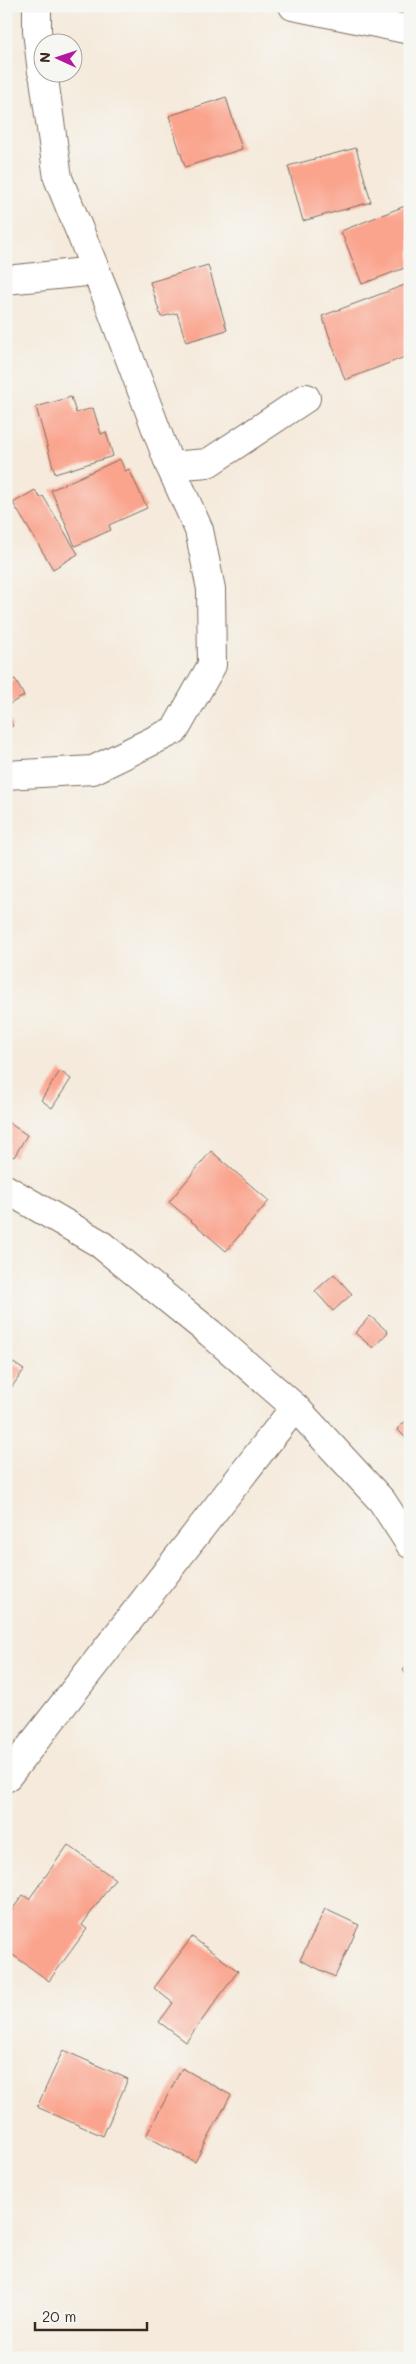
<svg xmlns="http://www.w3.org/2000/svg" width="416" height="2364" font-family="Mali,sans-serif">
<rect width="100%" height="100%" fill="#f6f6f2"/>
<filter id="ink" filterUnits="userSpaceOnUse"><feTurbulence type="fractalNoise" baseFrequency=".02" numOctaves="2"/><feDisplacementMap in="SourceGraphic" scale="10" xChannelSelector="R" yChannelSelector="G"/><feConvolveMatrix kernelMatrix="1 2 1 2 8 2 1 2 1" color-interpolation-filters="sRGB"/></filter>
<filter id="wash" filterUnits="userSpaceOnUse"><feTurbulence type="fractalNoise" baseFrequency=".0096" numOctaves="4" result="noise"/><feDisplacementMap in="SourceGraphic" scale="20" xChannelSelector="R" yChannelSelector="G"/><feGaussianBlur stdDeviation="1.12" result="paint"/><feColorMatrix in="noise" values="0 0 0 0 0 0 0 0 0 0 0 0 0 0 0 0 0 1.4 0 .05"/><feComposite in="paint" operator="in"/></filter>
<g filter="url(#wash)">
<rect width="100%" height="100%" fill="#f5eadb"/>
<g id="blocks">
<g fill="#faa48e">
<path d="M 226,97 L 242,149 L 185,167 L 169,116 Z"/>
<path d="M 356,148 L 371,202 L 303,221 L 288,166 Z"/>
<path d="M 410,204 L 410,266 L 362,284 L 341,231 Z"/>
<path d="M 208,265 L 227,330 L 186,342 L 177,313 L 161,317 L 150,282 Z"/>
<path d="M 410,283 L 410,355 L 345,380 L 322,316 Z"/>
<path d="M 71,397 L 76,413 L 93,408 L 101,434 L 106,432 L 113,456 L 55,474 L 36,407 Z"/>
<path d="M 120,459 L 125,471 L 129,469 L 147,508 L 109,525 L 111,530 L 75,546 L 51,490 Z"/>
<path d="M 35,490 L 40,498 L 43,496 L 78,554 L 53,569 L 13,503 Z"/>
<path d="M 15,679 L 24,696 L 6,706 L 6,683 Z"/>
<path d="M 6,712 L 13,726 L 6,729 Z"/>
<path d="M 60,1071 L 71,1079 L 52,1108 L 41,1100 Z"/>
<path d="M 6,1121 L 27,1135 L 14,1157 L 6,1152 Z"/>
<path d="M 211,1151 L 269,1201 L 226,1251 L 169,1202 Z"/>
<path d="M 334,1274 L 352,1294 L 333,1311 L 315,1291 Z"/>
<path d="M 370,1316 L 388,1332 L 373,1348 L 355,1333 Z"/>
<path d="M 6,1358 L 24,1370 L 6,1395 Z"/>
<path d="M 410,1417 L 410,1442 L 397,1429 Z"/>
<path d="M 410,1664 L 410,1678 L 403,1670 Z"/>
<path d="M 68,1845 L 115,1879 L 82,1925 L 87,1929 L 49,1981 L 6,1950 L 6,1918 L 23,1895 L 29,1899 Z"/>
<path d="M 325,1909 L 359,1925 L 335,1977 L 300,1960 Z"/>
<path d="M 192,1937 L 238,1971 L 186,2042 L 159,2022 L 173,2003 L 154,1988 Z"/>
<path d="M 63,2050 L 128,2079 L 103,2136 L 37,2107 Z"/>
<path d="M 182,2068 L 231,2095 L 195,2162 L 146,2136 Z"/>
</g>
</g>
</g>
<g filter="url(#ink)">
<use href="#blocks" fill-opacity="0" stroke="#7c6d60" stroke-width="1"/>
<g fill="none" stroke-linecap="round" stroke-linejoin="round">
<defs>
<g id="minor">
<path d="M 37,6 L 37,31 L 42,72"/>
<path d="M 293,6 L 410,30"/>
<path d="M 43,72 L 58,178 L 107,298 L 170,466 L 208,463 L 306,398"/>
<path d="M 6,280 L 96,271"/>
<path d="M 6,775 L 93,770 L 175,730 L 212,665 L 211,589 L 199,530 L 170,466"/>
<path d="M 6,1189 L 99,1243 L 210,1333 L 295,1407 L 382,1501 L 410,1544"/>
<path d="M 6,1778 L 295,1407"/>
</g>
</defs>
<use href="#minor" stroke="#7c6d60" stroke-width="30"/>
<use href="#minor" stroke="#fff" stroke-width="28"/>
</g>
</g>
<rect width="416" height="2364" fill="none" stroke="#f6f6f2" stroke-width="25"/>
<g transform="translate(58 58) rotate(273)"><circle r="24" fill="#f6f6f2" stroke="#aba49d"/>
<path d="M0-4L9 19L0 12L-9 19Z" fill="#b5179e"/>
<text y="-8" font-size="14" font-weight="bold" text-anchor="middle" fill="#3b2a1e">N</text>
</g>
<path d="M35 2322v8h112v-8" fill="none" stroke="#3b2a1e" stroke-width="2.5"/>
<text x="42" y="2322" font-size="15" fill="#3b2a1e" stroke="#f6f6f2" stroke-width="4" paint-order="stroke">20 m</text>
</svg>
